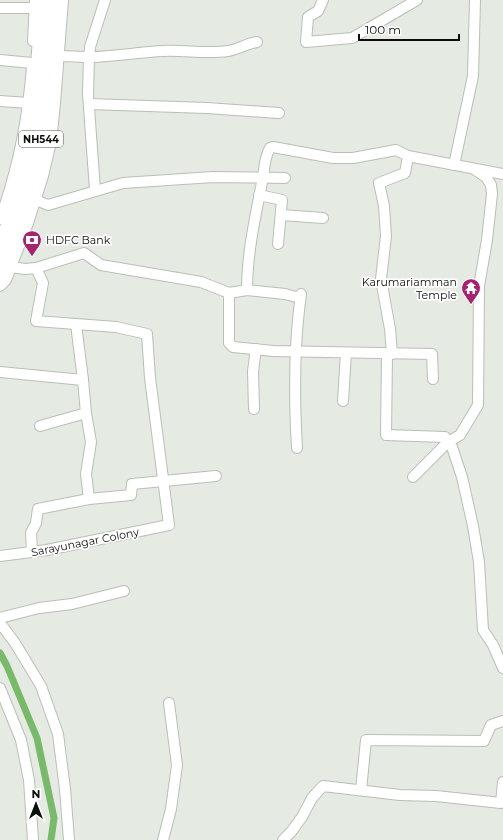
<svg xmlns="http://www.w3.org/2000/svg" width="503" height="840" font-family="Montserrat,sans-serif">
<rect width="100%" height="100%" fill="#e5ebe3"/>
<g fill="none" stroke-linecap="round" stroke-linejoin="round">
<path stroke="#79b96b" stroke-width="7" d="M 0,653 L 7,666 L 37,738 L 54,818 L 51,840"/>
<defs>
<g id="minor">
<path d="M 323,0 L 318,11 L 308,17 L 306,42 L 352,38 L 417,0"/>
<path d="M 0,8 L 35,8"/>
<path d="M 33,41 L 35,0"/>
<path d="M 59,56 C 69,56 80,57 90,57 C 114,57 139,52 163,51 C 185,50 207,54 228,51 C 240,49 245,44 257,42"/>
<path d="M 0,60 L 32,63"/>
<path d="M 0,101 L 28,103"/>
<path d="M 89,104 L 207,108 L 279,113"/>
<path d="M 454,165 L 473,76 L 475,0"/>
<path d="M 95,190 L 88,94 L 89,57 L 90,47 L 105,0"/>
<path d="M 259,195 L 282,200 L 278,244"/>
<path d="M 36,200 L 48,205 L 123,183 L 213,177 L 285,178"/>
<path d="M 281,215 L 323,218"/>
<path d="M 0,219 C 18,170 28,118 32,67"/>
<path d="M 11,267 L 25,269 L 36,268"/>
<path d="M 0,286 L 6,280 L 11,267 L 28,223 L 43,176 L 51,142 L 55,103 L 63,0"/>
<path d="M 247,290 C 247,252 256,214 263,177 C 265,166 264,158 270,148 L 273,147 L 333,158 L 353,158 L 396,150 L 408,156"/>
<path d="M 229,293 L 247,290 L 285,294 L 300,298"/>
<path d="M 387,354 L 386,435 L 445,437 L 452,447 L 462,477 L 473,526 L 479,562 L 483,630 L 493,645 L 503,668"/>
<path d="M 392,354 L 390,329 L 381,279 L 386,236 L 384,206 L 379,183 L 405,173 L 408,156 L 503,174"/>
<path d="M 0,372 L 83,380 L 86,413 L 91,442 L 86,474 L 89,499 L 131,495 L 132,484 L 216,476"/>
<path d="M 83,380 L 76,324 L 36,321 L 43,283 L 36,268 L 84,253 L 101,265 L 201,282 L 229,293 L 229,343 L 233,347 L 273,351 L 432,354 L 433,379"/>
<path d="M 343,401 L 346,353"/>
<path d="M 254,409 L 253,371 L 256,349"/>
<path d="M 40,426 L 86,413"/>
<path d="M 297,448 C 294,398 294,344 301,294"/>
<path d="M 413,477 L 448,442 L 460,435 L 478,405 L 479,286 L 487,240 L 492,194 L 491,185 L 486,177 L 474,169"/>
<path d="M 32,552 L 31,533 L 36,523 L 38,509 L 89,499"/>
<path d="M 0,556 L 47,550 L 169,525 L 150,378 L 147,334 L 116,327 L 76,324"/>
<path d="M 0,618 L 39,608 L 72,604 L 124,591"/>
<path d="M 0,623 L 15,643 L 41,686 L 58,734 L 65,789 L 69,840"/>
<path d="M 0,688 L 21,740 L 29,780 L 33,840"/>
<path d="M 361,790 L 366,740 L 484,741 L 491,725 L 503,721"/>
<path d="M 163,840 L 171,809 L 177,765 L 169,703"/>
<path d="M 283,840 L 291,832 L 302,817 L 312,798 L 323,786 L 400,795 L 436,796 L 501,803 L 503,782"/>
</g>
<g id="highway">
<path d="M 0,245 L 13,213 L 30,151 L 38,87 L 38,65 L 43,0"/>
<path d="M 0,272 L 30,191 L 43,133 L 54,25 L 55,0"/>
</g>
</defs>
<use href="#minor" stroke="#b9bfb7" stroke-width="12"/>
<use href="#highway" stroke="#b9bfb7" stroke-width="16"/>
<use href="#minor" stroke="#fff" stroke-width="10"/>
<use href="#highway" stroke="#fff" stroke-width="14"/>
</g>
<defs>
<symbol id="bank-pin" viewBox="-11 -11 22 30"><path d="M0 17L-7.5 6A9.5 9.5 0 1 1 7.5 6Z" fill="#a62370" stroke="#fff"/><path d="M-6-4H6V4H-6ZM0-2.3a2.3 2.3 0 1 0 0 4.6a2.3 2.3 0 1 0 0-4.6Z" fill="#fff"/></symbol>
<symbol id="temple-pin" viewBox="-11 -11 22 30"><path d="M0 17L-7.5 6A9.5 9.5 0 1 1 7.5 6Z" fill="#a62370" stroke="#fff"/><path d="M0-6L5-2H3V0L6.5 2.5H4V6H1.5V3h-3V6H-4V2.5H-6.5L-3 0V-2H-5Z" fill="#fff"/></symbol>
</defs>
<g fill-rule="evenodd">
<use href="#bank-pin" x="21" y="229" width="22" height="30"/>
<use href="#temple-pin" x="460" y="277" width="22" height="30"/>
</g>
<g text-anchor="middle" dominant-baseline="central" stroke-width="3.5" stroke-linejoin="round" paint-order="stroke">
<rect fill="#fff" stroke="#555654" stroke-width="1" x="19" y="131" width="44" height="16" rx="3"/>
<g font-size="10" font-weight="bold" fill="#0c0e0b">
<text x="41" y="139">NH544</text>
</g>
<g font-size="11" fill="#0c0e0b" stroke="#fff" text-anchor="start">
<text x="46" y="240">HDFC Bank</text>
<text x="457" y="282" text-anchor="end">Karumariamman<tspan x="457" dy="13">Temple</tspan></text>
</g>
<g font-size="11" fill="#0c0e0b" stroke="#fff">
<text transform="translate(85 542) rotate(-11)">Sarayunagar Colony</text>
</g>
</g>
<g transform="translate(36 804)" stroke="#ffffff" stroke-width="3" paint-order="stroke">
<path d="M0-3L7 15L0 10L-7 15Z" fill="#0c0e0b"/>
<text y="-6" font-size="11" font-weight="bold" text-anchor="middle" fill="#0c0e0b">N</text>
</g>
<path d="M359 34v6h100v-6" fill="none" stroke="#0c0e0b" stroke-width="2"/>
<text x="365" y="34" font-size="12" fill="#0c0e0b" stroke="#ffffff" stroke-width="3" paint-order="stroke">100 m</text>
</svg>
